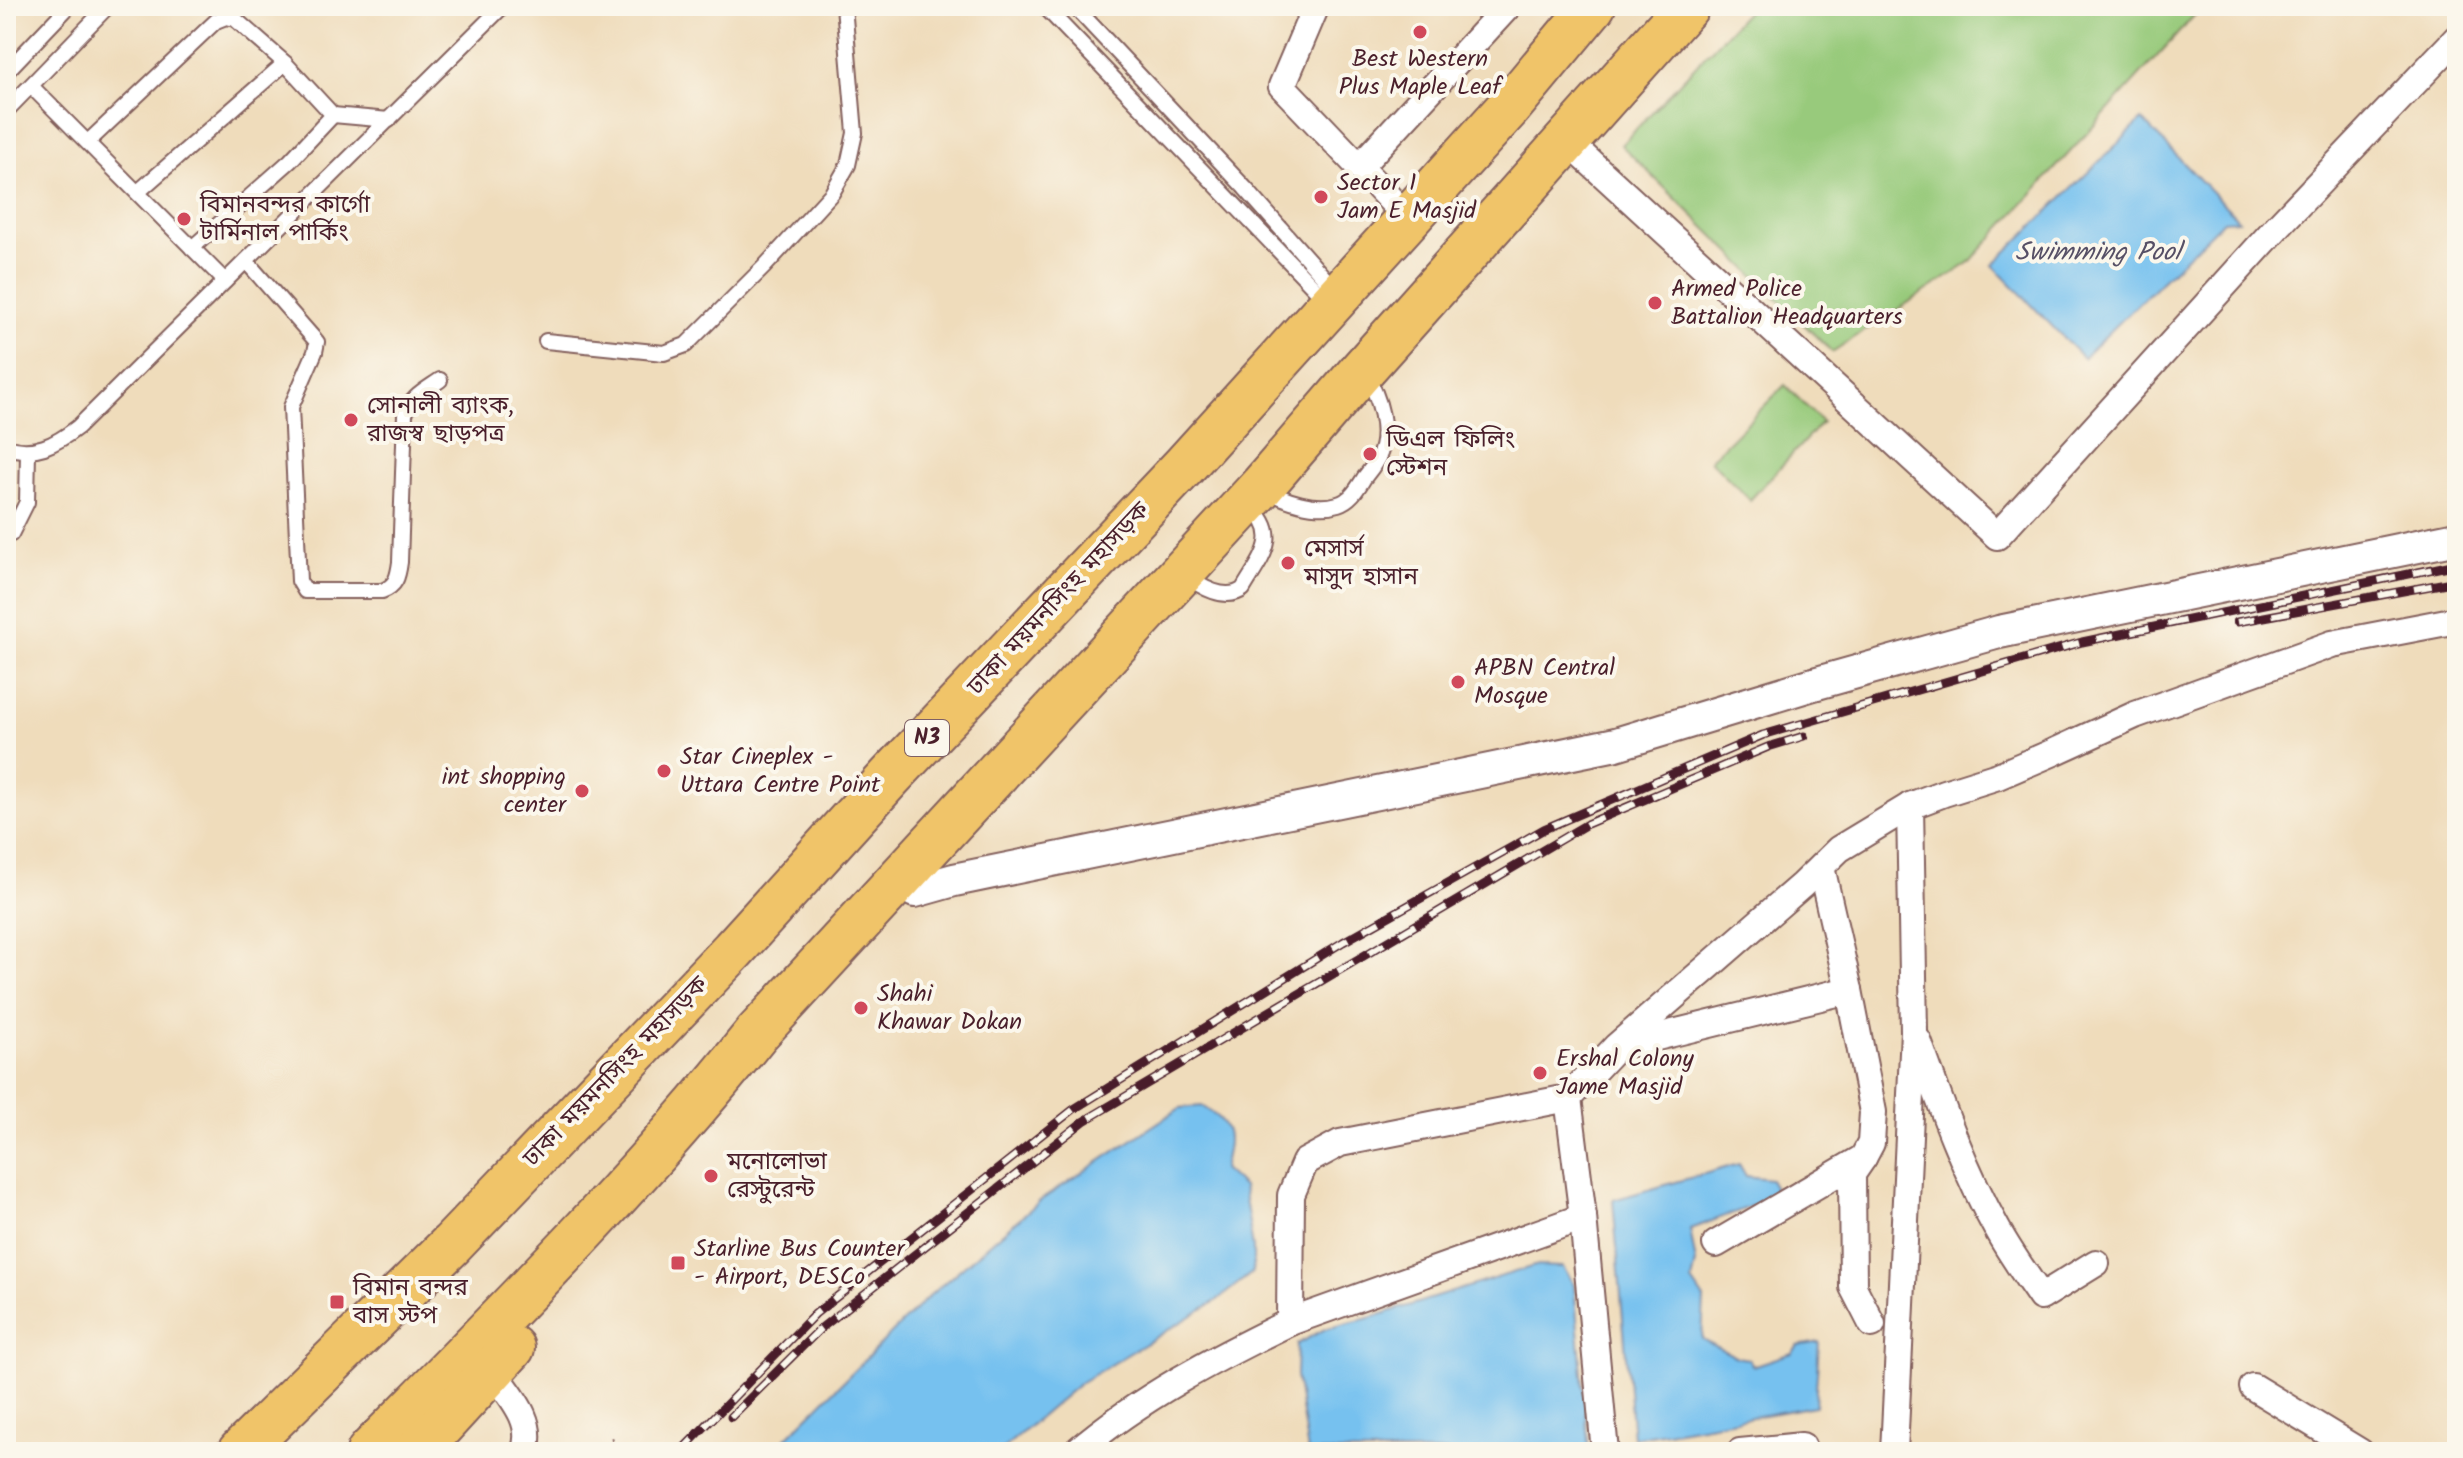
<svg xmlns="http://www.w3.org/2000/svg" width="2463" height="1458" font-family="Kalam,'Noto Sans Bengali',sans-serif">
<rect width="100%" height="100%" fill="#fbf7ec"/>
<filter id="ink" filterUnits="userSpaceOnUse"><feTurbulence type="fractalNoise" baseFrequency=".0125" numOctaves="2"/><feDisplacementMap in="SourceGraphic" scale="16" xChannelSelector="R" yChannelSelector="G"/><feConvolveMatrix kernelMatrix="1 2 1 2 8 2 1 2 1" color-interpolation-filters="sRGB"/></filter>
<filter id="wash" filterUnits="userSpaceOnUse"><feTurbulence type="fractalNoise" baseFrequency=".006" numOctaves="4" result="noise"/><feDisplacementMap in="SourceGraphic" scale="32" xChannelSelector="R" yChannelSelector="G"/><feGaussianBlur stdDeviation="1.8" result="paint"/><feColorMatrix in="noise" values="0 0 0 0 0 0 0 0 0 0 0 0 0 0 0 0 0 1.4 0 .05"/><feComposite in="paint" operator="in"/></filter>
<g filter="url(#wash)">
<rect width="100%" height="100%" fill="#efdcbb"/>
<g fill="#98ca7b" stroke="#717453" stroke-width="2">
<path d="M 1752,6 L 2203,6 L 1969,263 L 1832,352 L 1621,145 Z"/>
<path d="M 1785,385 L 1822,422 L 1750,500 L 1710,460 Z"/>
</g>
<g fill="#76c1ef" stroke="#60708d" stroke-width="2">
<path d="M 2142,120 L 2239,220 L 2223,221 L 2083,358 L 1993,265 Z"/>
<path d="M 1202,1106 C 1233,1126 1231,1135 1223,1169 L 1243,1187 L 1253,1248 L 1253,1272 L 1216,1301 L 1080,1383 L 999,1452 L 772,1452 L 929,1296 L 1041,1200 L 1180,1108 Z"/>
<path d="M 1739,1164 L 1746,1176 L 1770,1179 L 1775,1188 L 1766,1201 L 1690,1229 L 1696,1263 L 1692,1281 L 1704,1299 L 1702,1339 L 1736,1357 L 1748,1359 L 1753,1366 L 1792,1353 L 1798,1346 L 1819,1342 L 1815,1406 L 1633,1438 L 1613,1200 Z"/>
<path d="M 1534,1266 L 1563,1267 L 1574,1285 L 1589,1452 L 1308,1452 L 1296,1375 L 1297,1344 L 1325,1329 L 1373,1317 Z"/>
</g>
</g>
<g filter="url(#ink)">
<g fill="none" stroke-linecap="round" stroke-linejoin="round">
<defs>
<g id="service">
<path d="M 1048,6 L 1046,8 L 1327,301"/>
<path d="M 1074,6 L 1245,188 L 1336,291"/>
<path d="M 6,72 L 69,6"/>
<path d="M 31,86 L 225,281"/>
<path d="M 6,111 L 108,6"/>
<path d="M 333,115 L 389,120"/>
<path d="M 89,141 L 216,21 L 226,17 L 235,19 L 285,63 L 333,115 L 290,161 L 192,248"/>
<path d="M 138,192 L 285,63"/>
<path d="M 246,261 L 317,342 L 315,352 L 291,407 L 299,581 L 305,591 L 382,591 C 396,586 398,577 400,562 L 405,414 C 411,397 426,390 440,380"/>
<path d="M 546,341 L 664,353 L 686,345 L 764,267 L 832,193 L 848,165 L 855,133 L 844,6"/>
<path d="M 6,447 C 34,456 55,445 78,427 L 503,6"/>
<path d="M 1266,489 C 1284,501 1316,511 1338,504 C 1351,500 1357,489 1364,478 C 1369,472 1374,465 1378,458 C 1391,433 1379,395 1365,374"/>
<path d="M 6,535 L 11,534 L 27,502 L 28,452"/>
<path d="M 1186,575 C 1200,587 1226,602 1243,589 C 1261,558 1284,535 1250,506"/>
</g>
<g id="minor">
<path d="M 1316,6 L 1282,86 L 1408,218"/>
<path d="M 1567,141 L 1997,536 L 2277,227 L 2457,38"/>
<path d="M 1360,166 L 1508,6"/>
<path d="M 1918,1041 C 1941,1105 1964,1170 1997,1229 C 2010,1253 2026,1275 2041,1297 L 2096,1263"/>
<path d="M 1620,1046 L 1849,990"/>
<path d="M 1863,1158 L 1852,1174 L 1853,1287 L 1872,1324"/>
<path d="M 1716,1244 L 1863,1158 L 1871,1143 L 1873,1112 L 1849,990 L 1821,867"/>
<path d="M 1290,1322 L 1583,1217"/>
<path d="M 492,1370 C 508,1393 537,1422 524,1452"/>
<path d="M 2253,1387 L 2360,1452"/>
<path d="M 1076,1452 C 1141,1397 1214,1359 1290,1322 L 1291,1195 L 1305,1162 L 1340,1143 L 1568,1098"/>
<path d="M 1605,1452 L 1583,1217 L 1568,1098 L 1617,1046 L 1802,885 L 1839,849 L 1910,806 L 1944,793 L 1998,776 L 2054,752 L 2135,715 L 2332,644 L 2457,620"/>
<path d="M 1740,1452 L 1802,1446 L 1803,1452"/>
<path d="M 1894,1452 L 1914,1031 L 1910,806"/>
</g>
<path id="tertiary" d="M 915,891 L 954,880 L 1616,744 L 1810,685 L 1999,632 L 2457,538"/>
<g id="trunk">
<path d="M 240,1452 L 452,1244 L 733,950 L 890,777 L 1185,465 L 1509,107 L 1593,6"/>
<path d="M 369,1452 C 502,1317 637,1183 756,1034 L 1262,486 L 1362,370 L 1687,6"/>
<path d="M 417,1452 L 512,1348"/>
</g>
</defs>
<use href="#service" stroke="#84615d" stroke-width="18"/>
<use href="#minor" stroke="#84615d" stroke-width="30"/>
<use href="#tertiary" stroke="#84615d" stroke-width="36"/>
<use href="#trunk" stroke="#84615d" stroke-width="48"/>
<path stroke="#84615d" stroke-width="4" stroke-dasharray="2 6" stroke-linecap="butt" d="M 602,1452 L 612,1439 L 626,1452"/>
<use href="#service" stroke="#fff" stroke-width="14"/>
<use href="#minor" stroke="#fff" stroke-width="26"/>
<use href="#tertiary" stroke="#fff" stroke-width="32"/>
<use href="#trunk" stroke="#f0c469" stroke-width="44"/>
<defs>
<g id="rail">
<path d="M 2237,622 L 2457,581"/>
<path d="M 731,1417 L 820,1329 L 1084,1121 L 1587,824 L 1768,747 L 1804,736"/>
<path d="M 680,1452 L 815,1314 L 1074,1109 L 1343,942 L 1544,829 L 1763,735 L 2082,642 L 2457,564"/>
</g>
</defs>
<use href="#rail" stroke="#4a1f2b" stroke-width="9"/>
<use href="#rail" stroke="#fbf7ec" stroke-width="6" stroke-dasharray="18" stroke-linecap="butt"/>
</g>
</g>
<g fill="#d1495b" stroke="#fbf7ec" stroke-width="3">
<circle cx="1420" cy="32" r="8"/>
<circle cx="1321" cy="197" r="8"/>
<circle cx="184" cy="219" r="8"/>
<circle cx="1655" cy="303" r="8"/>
<circle cx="351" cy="420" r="8"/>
<circle cx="1370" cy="454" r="8"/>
<circle cx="1288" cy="563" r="8"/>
<circle cx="1458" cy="682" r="8"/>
<circle cx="664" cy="771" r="8"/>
<circle cx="582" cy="791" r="8"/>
<circle cx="861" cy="1008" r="8"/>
<circle cx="1540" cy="1073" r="8"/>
<circle cx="711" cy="1176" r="8"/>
<rect x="670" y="1255" width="16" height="16" rx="4"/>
<rect x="329" y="1294" width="16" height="16" rx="4"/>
</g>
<g text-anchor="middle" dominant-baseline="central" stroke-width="8" stroke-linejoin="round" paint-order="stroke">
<rect fill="#fbf7ec" stroke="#7f6065" stroke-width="2" x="905" y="720" width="44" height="36" rx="6"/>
<g font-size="22" font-weight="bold" fill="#4a1f2b">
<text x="927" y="738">N3</text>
</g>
<g font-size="24" fill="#4a1f2b" stroke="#fbf7ec" text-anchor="start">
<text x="1420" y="59" text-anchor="middle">Best Western<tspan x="1420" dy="28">Plus Maple Leaf</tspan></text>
<text x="1337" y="183">Sector 1<tspan x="1337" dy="28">Jam E Masjid</tspan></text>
<text x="200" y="205">বিমানবন্দর কার্গো<tspan x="200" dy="28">টার্মিনাল পার্কিং</tspan></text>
<text x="1671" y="289">Armed Police<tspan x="1671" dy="28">Battalion Headquarters</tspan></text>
<text x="367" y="406">সোনালী ব্যাংক,<tspan x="367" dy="28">রাজস্ব ছাড়পত্র</tspan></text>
<text x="1386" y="440">ডিএল ফিলিং<tspan x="1386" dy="28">স্টেশন</tspan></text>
<text x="1304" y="549">মেসার্স<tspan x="1304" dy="28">মাসুদ হাসান</tspan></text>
<text x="1474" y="668">APBN Central<tspan x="1474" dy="28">Mosque</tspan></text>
<text x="680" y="757">Star Cineplex -<tspan x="680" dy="28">Uttara Centre Point</tspan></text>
<text x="566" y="777" text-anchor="end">int shopping<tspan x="566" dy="28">center</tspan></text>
<text x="877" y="994">Shahi<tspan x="877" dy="28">Khawar Dokan</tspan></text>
<text x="1556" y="1059">Ershal Colony<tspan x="1556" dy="28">Jame Masjid</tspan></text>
<text x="727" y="1162">মনোলোভা<tspan x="727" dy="28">রেস্টুরেন্ট</tspan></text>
<text x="694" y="1249">Starline Bus Counter<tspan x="694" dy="28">- Airport, DESCo</tspan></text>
<text x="353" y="1288">বিমান বন্দর<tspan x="353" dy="28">বাস স্টপ</tspan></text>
</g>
<g font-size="24" fill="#4a1f2b" stroke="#fbf7ec">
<text transform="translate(1059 599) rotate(-47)">ঢাকা ময়মনসিংহ মহাসড়ক</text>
<text transform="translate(616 1072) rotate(-46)">ঢাকা ময়মনসিংহ মহাসড়ক</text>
</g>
<g font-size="26" font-style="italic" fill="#575066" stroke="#fbf7ec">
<text x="2098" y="253">Swimming Pool</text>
</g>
</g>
<rect width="2463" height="1458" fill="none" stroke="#fbf7ec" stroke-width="32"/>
</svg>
